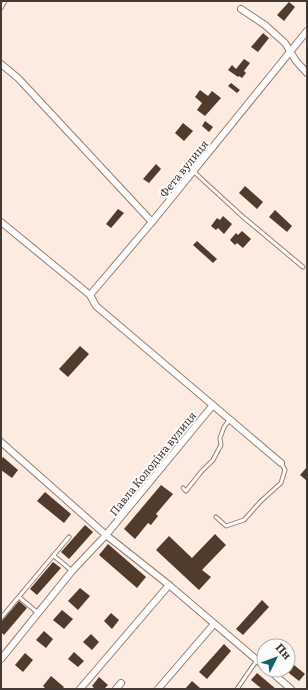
<svg xmlns="http://www.w3.org/2000/svg" width="308" height="690" font-family="Literata,serif">
<rect width="100%" height="100%" fill="#fcebe1"/>
<g fill="#503b2c">
<path d="M 289,2 L 295,7 L 284,21 L 277,15 Z"/>
<path d="M 263,33 L 269,38 L 258,52 L 251,47 Z"/>
<path d="M 244,59 L 250,63 L 244,71 L 246,73 L 242,78 L 239,76 L 238,77 L 228,70 L 232,65 L 236,69 Z"/>
<path d="M 231,83 L 240,90 L 237,93 L 228,86 Z"/>
<path d="M 200,90 L 208,96 L 212,91 L 221,98 L 205,116 L 197,110 L 202,103 L 195,97 Z"/>
<path d="M 205,121 L 213,127 L 209,132 L 202,126 Z"/>
<path d="M 183,123 L 193,131 L 184,141 L 175,133 Z"/>
<path d="M 156,164 L 161,169 L 149,183 L 143,179 Z"/>
<path d="M 245,186 L 263,202 L 257,209 L 239,193 Z"/>
<path d="M 118,209 L 124,213 L 111,228 L 106,224 Z"/>
<path d="M 275,210 L 292,226 L 287,232 L 269,217 Z"/>
<path d="M 223,216 L 232,224 L 224,234 L 218,228 L 216,230 L 211,226 L 217,218 L 220,220 Z"/>
<path d="M 242,231 L 251,239 L 243,248 L 237,243 L 235,245 L 230,240 L 236,233 L 238,235 Z"/>
<path d="M 197,241 L 217,259 L 213,263 L 193,245 Z"/>
<path d="M 80,346 L 89,354 L 68,377 L 59,369 Z"/>
<path d="M 3,457 L 18,470 L 12,478 L 1,470 L 1,460 Z"/>
<path d="M 307,467 L 307,481 L 300,475 Z"/>
<path d="M 161,485 L 173,494 L 156,514 L 158,516 L 151,525 L 148,523 L 135,539 L 124,529 Z"/>
<path d="M 45,492 L 71,514 L 64,523 L 37,501 Z"/>
<path d="M 85,525 L 93,532 L 69,559 L 61,552 Z"/>
<path d="M 215,534 L 226,545 L 202,570 L 211,577 L 199,590 L 156,550 L 169,536 L 192,558 Z"/>
<path d="M 108,544 L 146,577 L 137,588 L 99,555 Z"/>
<path d="M 53,562 L 61,568 L 37,595 L 30,589 Z"/>
<path d="M 80,588 L 90,596 L 78,610 L 68,601 Z"/>
<path d="M 262,600 L 269,607 L 243,635 L 236,629 Z"/>
<path d="M 19,601 L 27,608 L 4,635 L 1,632 L 1,622 Z"/>
<path d="M 62,610 L 73,619 L 64,629 L 53,620 Z"/>
<path d="M 111,613 L 119,620 L 112,629 L 104,621 Z"/>
<path d="M 44,631 L 53,639 L 46,648 L 36,640 Z"/>
<path d="M 91,634 L 99,642 L 92,650 L 83,642 Z"/>
<path d="M 224,644 L 231,651 L 207,679 L 199,672 Z"/>
<path d="M 74,652 L 84,661 L 78,667 L 68,659 Z"/>
<path d="M 25,653 L 33,660 L 23,672 L 15,665 Z"/>
<path d="M 288,660 L 305,674 L 299,681 L 285,670 L 288,670 Z"/>
<path d="M 257,673 L 276,689 L 262,689 L 251,680 Z"/>
<path d="M 51,676 L 64,687 L 62,689 L 46,689 L 43,686 Z"/>
<path d="M 99,677 L 108,685 L 104,689 L 95,689 L 92,686 Z"/>
<path d="M 192,681 L 200,688 L 199,689 L 185,689 Z"/>
</g>
<g fill="none" stroke-linecap="round" stroke-linejoin="round">
<defs>
<g id="service">
<path d="M 1,8 L 5,1"/>
<path d="M 193,171 L 242,216 L 303,267"/>
<path d="M 183,488 L 186,491 L 201,472 L 213,460 L 221,445 L 220,438 L 224,427 L 230,419"/>
<path d="M 216,517 L 226,526 L 244,520 L 261,501 L 281,483 L 285,470 L 281,463"/>
<path d="M 54,556 L 72,571"/>
<path d="M 19,597 L 38,613"/>
<path d="M 1,618 L 69,537"/>
<path d="M 237,689 L 257,660"/>
</g>
<g id="minor">
<path d="M 241,9 L 265,25 L 285,43 L 296,61 L 307,73"/>
<path d="M 1,64 L 18,78 L 152,222"/>
<path d="M 1,222 L 90,295 L 96,306 L 281,463"/>
<path d="M 90,295 L 152,222 L 307,31"/>
<path d="M 1,442 L 106,535 L 169,585 L 264,666"/>
<path d="M 1,659 L 72,571 L 106,535 L 213,405"/>
<path d="M 269,670 L 291,689"/>
<path d="M 80,689 L 169,585"/>
<path d="M 116,689 L 121,683"/>
<path d="M 158,689 L 214,624"/>
</g>
</defs>
<use href="#service" stroke="#967e6e" stroke-width="5"/>
<use href="#minor" stroke="#967e6e" stroke-width="8"/>
<use href="#service" stroke="#fff" stroke-width="3"/>
<use href="#minor" stroke="#fff" stroke-width="6"/>
</g>
<g text-anchor="middle" dominant-baseline="central" stroke-width="4" stroke-linejoin="round" paint-order="stroke">
<g font-size="11" fill="#453a33" stroke="#fcfcfc">
<text transform="translate(183 168) rotate(-51)">Фета вулиця</text>
<text transform="translate(152 463) rotate(-51)">Павла Колодіна вулиця</text>
</g>
</g>
<rect width="308" height="690" fill="none" stroke="#453a33" stroke-width="4"/>
<g transform="translate(276 658) rotate(48)"><circle r="19" fill="#fcfcfc" stroke="#b3aeac"/>
<path d="M0-3L7 15L0 10L-7 15Z" fill="#13626a"/>
<text y="-6" font-size="11" font-weight="bold" text-anchor="middle" fill="#453a33">Пн</text>
</g>
</svg>
